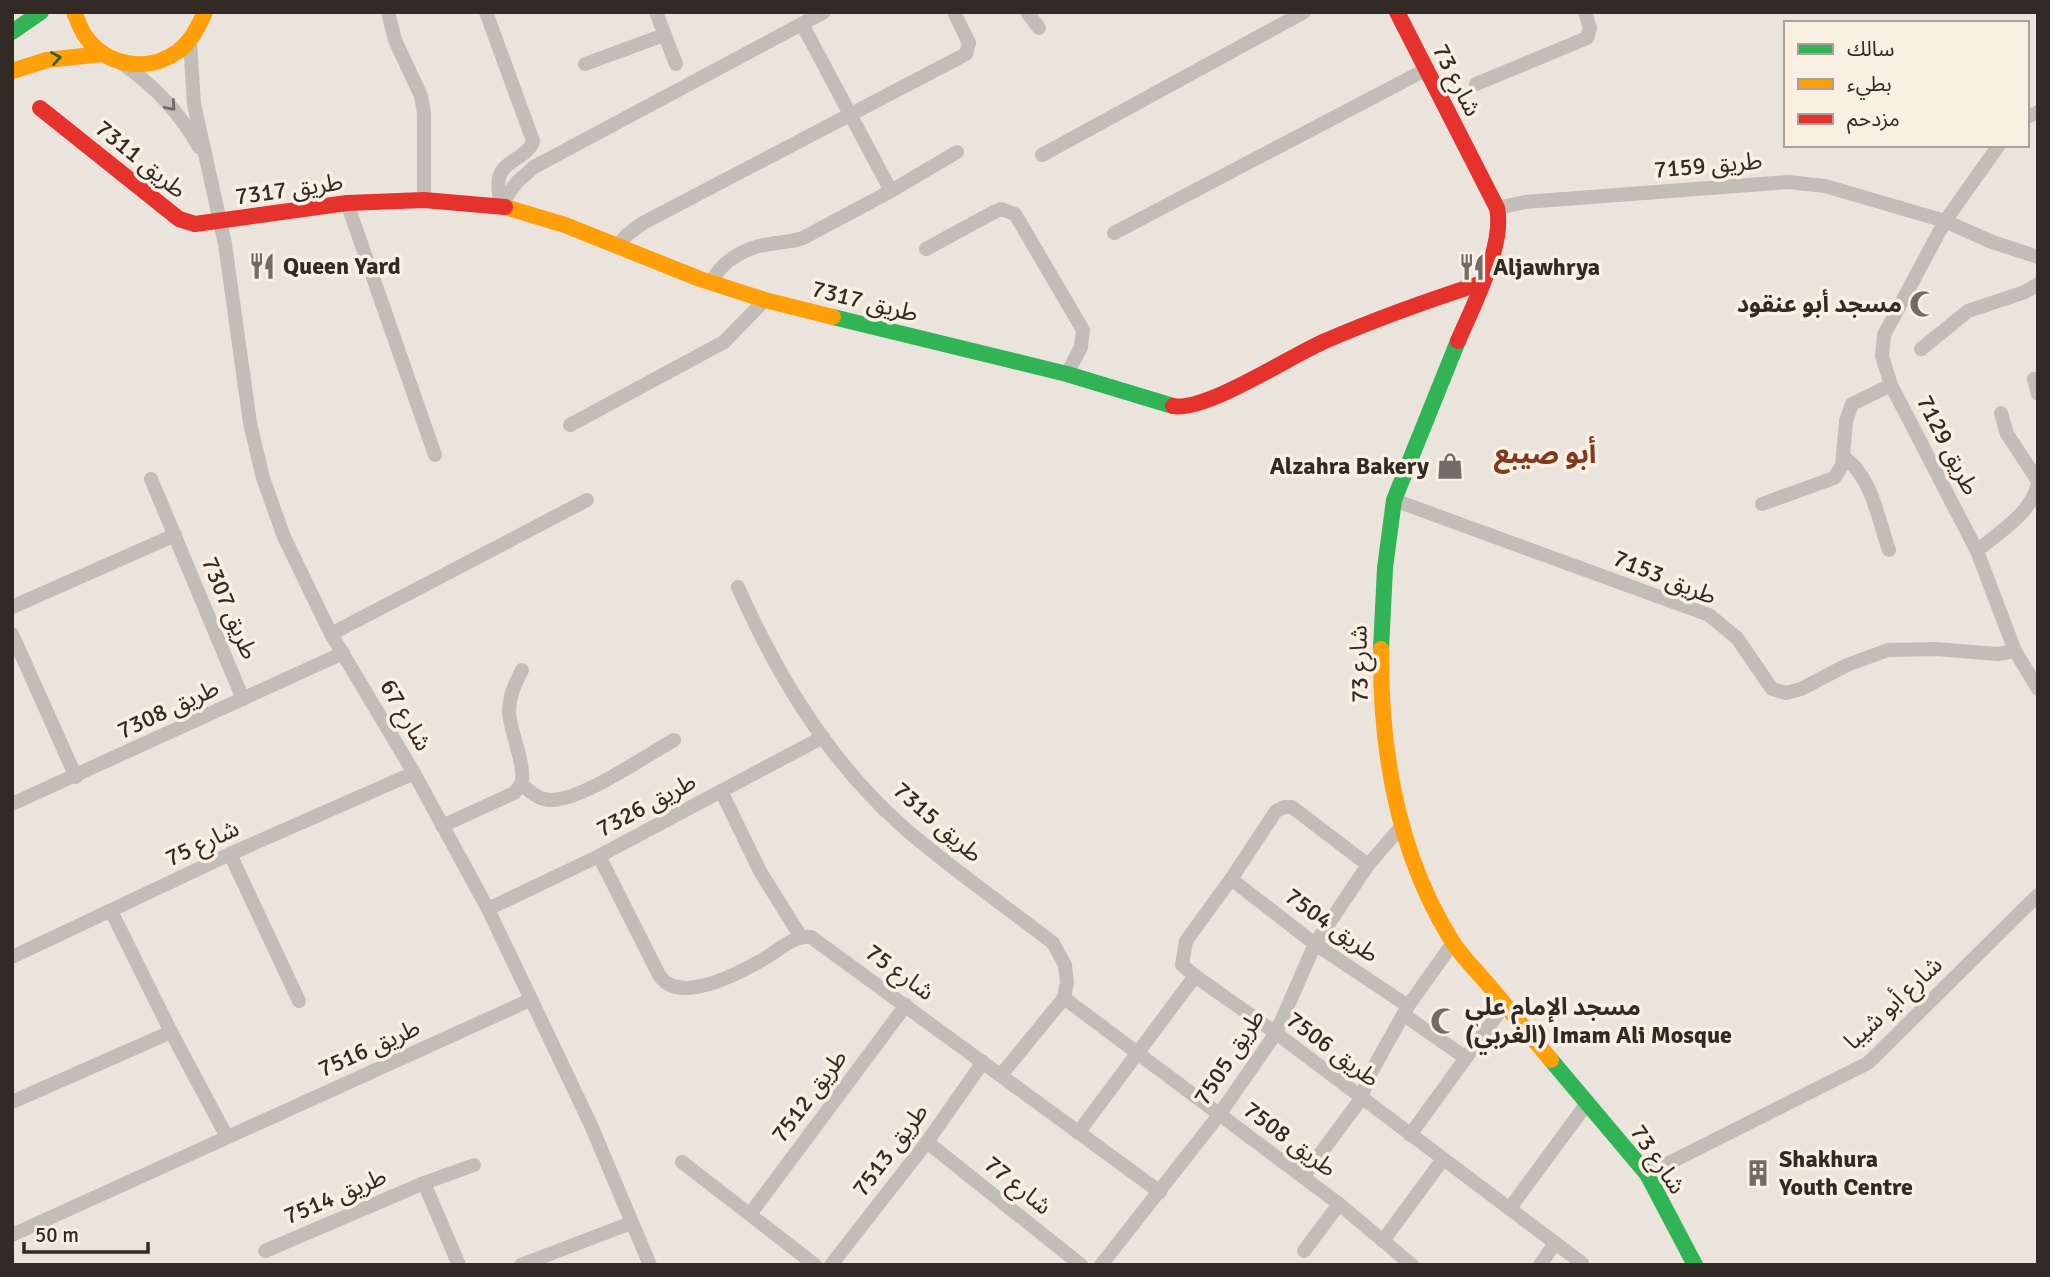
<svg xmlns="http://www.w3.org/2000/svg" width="2050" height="1277" font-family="Signika,'Noto Sans Arabic',sans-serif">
<rect width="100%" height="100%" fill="#ebe4dd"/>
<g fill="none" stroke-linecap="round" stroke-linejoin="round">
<g stroke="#c3bdb7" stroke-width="14">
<path d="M 388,12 L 395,40 L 421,96 L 424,113 L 424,200"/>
<path d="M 486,12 L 533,141 C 528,158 503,160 499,178 C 497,186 500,197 500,206"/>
<path d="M 656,12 L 676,64"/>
<path d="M 1027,12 L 1039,28"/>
<path d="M 802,24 L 891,191"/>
<path d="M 190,42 L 194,104 L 225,244 L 250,423 L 263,478 L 284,537 L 331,634 L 414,773 L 488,909 L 590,1123 L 650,1265"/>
<path d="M 585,64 L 664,35"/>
<path d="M 124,65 C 156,87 180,113 199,147"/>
<path d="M 1476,84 L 1587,38 L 1590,28 L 1585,12"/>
<path d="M 2027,117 L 2038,112"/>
<path d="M 1999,145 L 1945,221 L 1884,335 L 1882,356 L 1891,385 L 1977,551 L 2015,651 L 2038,689"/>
<path d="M 1042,155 L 1304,12"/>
<path d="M 347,203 L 435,455"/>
<path d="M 500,206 L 517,182 L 534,167 L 824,12"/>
<path d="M 1497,208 L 1525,202 L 1788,182 L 1825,186 L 1945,221 L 1992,242 L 2038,257"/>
<path d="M 1114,233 L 1427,69"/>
<path d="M 617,246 L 628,234 L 643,223 L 966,54 L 969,43 L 954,12"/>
<path d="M 926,249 L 994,212 L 1001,209 L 1015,214 L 1083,330 L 1081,347 L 1067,374"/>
<path d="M 711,283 C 721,261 746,247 770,244 C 781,242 791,242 803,238 L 891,191 L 957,152"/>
<path d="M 1921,349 L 1968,311 L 2025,292 L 2038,284"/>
<path d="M 2034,379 L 2038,394"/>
<path d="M 2001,413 L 2007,434 L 2038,481"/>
<path d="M 570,425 L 724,342 L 765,300"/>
<path d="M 1844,457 C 1872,477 1878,519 1889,550"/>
<path d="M 151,479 L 243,699"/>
<path d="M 1394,500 L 1709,615 L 1737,638 L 1772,689 L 1786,693 L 1801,689 L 1847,665 L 1888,650 L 1936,649 L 1998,654 L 2015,651"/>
<path d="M 1762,504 L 1834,478 L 1842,466 L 1846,421 L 1852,404 L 1891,385"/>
<path d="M 1977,551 C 2000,531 2030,515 2038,484"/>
<path d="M 738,587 C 777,676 829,761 902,826 C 950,868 1003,904 1053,943 L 1065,965 L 1067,982 L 1064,998 L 1001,1075"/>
<path d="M 12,607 L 175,535"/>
<path d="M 12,634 L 76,777"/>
<path d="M 331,634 L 587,500"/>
<path d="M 521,784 C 529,791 538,799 549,800 C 580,802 645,756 674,740"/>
<path d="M 721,791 L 761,873 L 801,937"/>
<path d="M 12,804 L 343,653"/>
<path d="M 442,826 L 514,793 C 516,790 519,788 521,784 C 527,768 510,732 509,712 C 509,696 515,684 522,670"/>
<path d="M 230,854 L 299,1001"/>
<path d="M 599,856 L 658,973 C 676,1007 737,974 762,960 C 777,952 794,934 811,937 L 1160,1192"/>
<path d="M 1231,879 L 1315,944 L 1408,1006"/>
<path d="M 488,909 L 599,856 L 823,737"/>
<path d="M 111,911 L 171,1032 L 227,1137"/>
<path d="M 12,957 L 230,854 L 414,773"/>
<path d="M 1195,976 L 1276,1033 L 1582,1263"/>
<path d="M 1064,998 L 1339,1204 L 1412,1265"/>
<path d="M 1404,1015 L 1466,1058"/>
<path d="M 12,1102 L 171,1032"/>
<path d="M 1078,1133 L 1195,976 L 1182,965 L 1186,941 L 1231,879 L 1276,811 L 1284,807 L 1292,807 L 1368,865"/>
<path d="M 1410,1135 L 1505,1004"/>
<path d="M 927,1142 L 1081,1265"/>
<path d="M 682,1162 L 815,1265"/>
<path d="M 1647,1174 L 1868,1063 L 2038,895"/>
<path d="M 1303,1177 L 1361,1099 L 1369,1076 L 1408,1006 L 1453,943"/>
<path d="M 424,1183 L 459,1265"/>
<path d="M 1510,1208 L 1588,1102"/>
<path d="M 750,1214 L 906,1005"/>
<path d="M 12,1235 L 530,1000"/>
<path d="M 1383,1241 L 1443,1159"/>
<path d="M 265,1251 L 424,1183 L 474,1165"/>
<path d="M 1304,1251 L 1339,1204"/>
<path d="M 521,1265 L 631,1223"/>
<path d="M 831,1265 L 927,1142 L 983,1062"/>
<path d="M 1101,1265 L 1219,1115 L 1276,1033 L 1315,944 L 1368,865 L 1400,828"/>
<path d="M 1540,1265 L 1555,1243"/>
</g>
<g stroke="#30b455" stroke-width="16">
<path d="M 12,32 L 41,12"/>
<path d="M 833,317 L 1067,374 L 1173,406"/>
<path d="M 1381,649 L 1385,568 L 1394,500 L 1458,341"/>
<path d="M 1551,1060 L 1647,1174 L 1695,1265"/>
</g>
<g stroke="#ff9f0a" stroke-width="16">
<path d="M 74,12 C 78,20 80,30 86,37 C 107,66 147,73 177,52 C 191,42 198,27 205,12"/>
<path d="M 12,71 L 47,60 L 102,54"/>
<path d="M 505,207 L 565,225 L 700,279 L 765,300 L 833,317"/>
<path d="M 1381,649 C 1380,751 1397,853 1452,941 C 1461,956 1475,969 1486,982 C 1508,1008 1529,1034 1551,1060"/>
</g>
<g stroke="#e5322d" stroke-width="16">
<path d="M 1397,12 L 1497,208 C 1505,245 1473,306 1458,341"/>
<path d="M 40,108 L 179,219 L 195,224 L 347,203 L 424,200 L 505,207"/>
<path d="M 1173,406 C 1206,412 1290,356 1325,341 C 1376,319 1429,300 1482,283"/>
</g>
</g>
<defs><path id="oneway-chevron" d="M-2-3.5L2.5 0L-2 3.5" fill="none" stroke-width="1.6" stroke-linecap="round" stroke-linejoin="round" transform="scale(1.75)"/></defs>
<use stroke="#326138" href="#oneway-chevron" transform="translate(56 58) rotate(-10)"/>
<use stroke="#746c67" href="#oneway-chevron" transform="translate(171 106) rotate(49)"/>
<defs>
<symbol id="restaurant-bare" viewBox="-9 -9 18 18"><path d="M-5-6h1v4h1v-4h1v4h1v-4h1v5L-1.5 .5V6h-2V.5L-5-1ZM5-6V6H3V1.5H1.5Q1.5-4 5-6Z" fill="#736b65" stroke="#f9efe3" stroke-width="2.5" paint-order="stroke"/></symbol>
<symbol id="mosque-bare" viewBox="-9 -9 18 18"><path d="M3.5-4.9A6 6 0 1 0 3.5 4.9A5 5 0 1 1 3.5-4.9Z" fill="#736b65" stroke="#f9efe3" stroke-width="2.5" paint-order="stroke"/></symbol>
<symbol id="shop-bare" viewBox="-9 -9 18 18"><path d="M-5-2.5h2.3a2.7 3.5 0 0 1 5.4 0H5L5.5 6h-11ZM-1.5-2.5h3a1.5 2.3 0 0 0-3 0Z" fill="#736b65" stroke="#f9efe3" stroke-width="2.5" paint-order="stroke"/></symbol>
<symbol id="building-bare" viewBox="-9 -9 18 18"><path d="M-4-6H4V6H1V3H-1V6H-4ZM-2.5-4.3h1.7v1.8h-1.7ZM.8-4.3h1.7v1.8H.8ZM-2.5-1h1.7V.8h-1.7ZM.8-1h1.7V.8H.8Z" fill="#736b65" stroke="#f9efe3" stroke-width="2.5" paint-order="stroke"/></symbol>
</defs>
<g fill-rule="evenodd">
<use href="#restaurant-bare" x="243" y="247" width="38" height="38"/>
<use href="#restaurant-bare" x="1453" y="248" width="38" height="38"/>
<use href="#mosque-bare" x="1904" y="285" width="38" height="38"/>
<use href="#shop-bare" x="1431" y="447" width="38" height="38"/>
<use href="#mosque-bare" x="1425" y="1002" width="38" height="38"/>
<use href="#building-bare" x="1739" y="1154" width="38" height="38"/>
</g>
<g text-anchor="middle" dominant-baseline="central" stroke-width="7" stroke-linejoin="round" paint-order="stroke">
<g font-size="24" fill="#332a25" stroke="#f9efe3">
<text transform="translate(1457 80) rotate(63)">شارع 73</text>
<text transform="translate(141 159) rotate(39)">طريق 7311</text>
<text transform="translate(1708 165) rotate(-5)">طريق 7159</text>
<text transform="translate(289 189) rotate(-8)">طريق 7317</text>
<text transform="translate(865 301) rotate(14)">طريق 7317</text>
<text transform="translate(1948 445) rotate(63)">طريق 7129</text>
<text transform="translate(1665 577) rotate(22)">طريق 7153</text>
<text transform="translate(230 608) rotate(67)">طريق 7307</text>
<text transform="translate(1359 664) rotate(-91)">شارع 73</text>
<text transform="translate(168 709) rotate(-25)">طريق 7308</text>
<text transform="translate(406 715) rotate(60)">شارع 67</text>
<text transform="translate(646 805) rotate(-28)">طريق 7326</text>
<text transform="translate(938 822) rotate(41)">طريق 7315</text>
<text transform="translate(202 843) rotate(-25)">شارع 75</text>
<text transform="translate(1332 925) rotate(36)">طريق 7504</text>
<text transform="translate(900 972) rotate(36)">شارع 75</text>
<text transform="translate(1893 1003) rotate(-43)">شارع أبو شيبا</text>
<text transform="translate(369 1048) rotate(-24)">طريق 7516</text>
<text transform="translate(1333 1049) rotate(37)">طريق 7506</text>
<text transform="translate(1229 1057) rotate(-57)">طريق 7505</text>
<text transform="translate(809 1096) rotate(-53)">طريق 7512</text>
<text transform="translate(1290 1139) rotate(37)">طريق 7508</text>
<text transform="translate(890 1150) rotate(-53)">طريق 7513</text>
<text transform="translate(1658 1159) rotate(56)">شارع 73</text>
<text transform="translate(1018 1185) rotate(39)">شارع 77</text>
<text transform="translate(335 1196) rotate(-23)">طريق 7514</text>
</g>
<g font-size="24" font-weight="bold" fill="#332a25" stroke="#f9efe3" text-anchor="start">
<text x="283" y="266">Queen Yard</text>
<text x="1493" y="267">Aljawhrya</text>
<text x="1902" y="304" text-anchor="end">مسجد أبو عنقود</text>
<text x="1429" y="466" text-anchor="end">Alzahra Bakery</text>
<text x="1465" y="1007">مسجد الإمام علي<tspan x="1465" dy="28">(الغربي) Imam Ali Mosque</tspan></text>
<text x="1779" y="1159">Shakhura<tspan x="1779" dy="28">Youth Centre</tspan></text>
</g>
<g font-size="28" font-weight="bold" fill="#82381f" stroke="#f9efe3">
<text x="1545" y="454">أبو صيبع</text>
</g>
</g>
<rect width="2050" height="1277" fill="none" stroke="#332a25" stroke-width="28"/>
<rect x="1784" y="21" width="245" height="126" fill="#f9efe3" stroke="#aaa097" stroke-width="2"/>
<rect x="1798" y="44" width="35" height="10" fill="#30b455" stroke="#aaa097" stroke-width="2"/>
<text x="1847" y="56" font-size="21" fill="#332a25">سالك</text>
<rect x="1798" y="79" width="35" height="10" fill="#ff9f0a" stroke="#aaa097" stroke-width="2"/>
<text x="1847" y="91" font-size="21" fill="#332a25">بطيء</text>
<rect x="1798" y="114" width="35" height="10" fill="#e5322d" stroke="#aaa097" stroke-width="2"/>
<text x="1847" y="126" font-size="21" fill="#332a25">مزدحم</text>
<path d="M24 1242v10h124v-10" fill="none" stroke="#332a25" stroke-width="3.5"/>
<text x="35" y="1242" font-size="21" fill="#332a25" stroke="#f9efe3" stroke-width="5" paint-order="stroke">50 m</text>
</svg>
